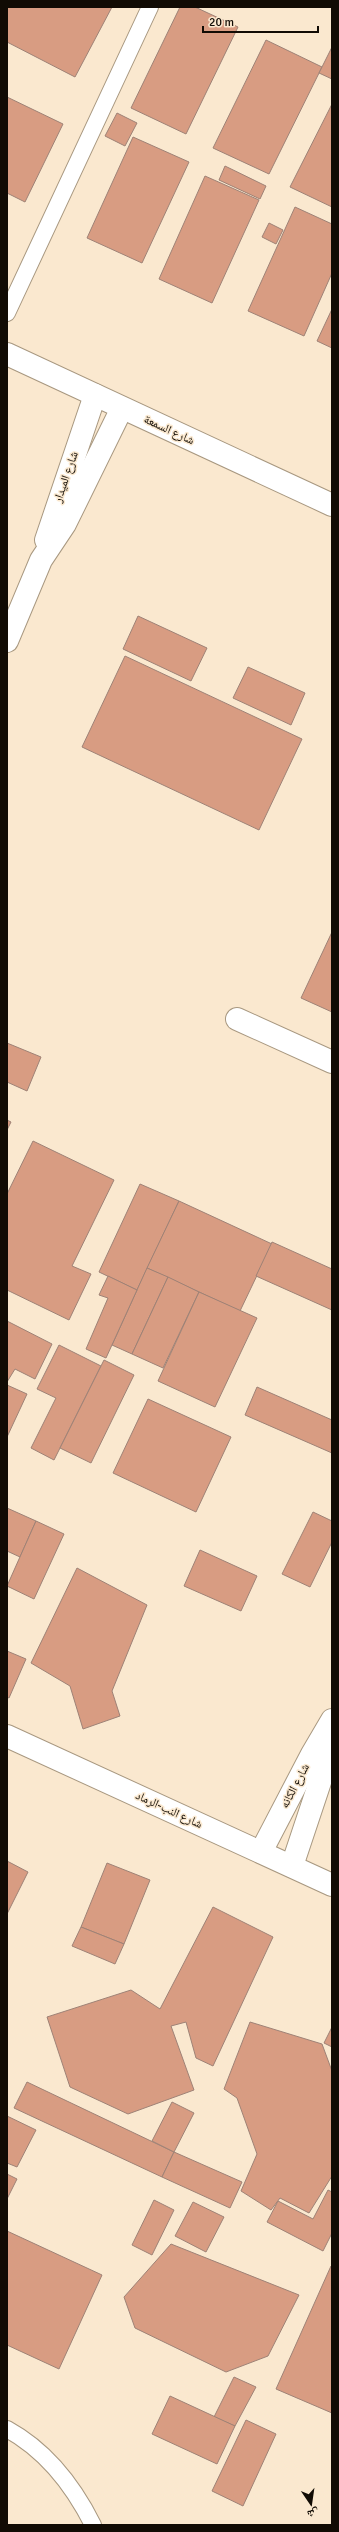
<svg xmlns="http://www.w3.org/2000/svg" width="339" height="2532" font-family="Signika,'Noto Naskh Arabic',sans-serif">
<rect width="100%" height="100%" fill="#fae8cf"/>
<g fill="#d89c82" stroke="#9e8276">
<path d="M 7,7 L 112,7 L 75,77 L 7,42 Z"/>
<path d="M 180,7 L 195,7 L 238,27 L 186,134 L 131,108 Z"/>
<path d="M 266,40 L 322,67 L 269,174 L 213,148 Z"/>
<path d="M 332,47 L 332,79 L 319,73 Z"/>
<path d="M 7,97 L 63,124 L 25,202 L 7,193 Z"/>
<path d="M 332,104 L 332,207 L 290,187 Z"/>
<path d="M 117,113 L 137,123 L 125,146 L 105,136 Z"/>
<path d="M 133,137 L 189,162 L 142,263 L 87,238 Z"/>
<path d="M 225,166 L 266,186 L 260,199 L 219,180 Z"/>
<path d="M 205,176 L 259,200 L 212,303 L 159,279 Z"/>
<path d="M 295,207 L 332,224 L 332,273 L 304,336 L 248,311 Z"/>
<path d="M 269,223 L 283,230 L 276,244 L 262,237 Z"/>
<path d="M 332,309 L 332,348 L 317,341 Z"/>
<path d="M 138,616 L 207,648 L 191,681 L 123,649 Z"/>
<path d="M 125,656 L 302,739 L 259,830 L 82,747 Z"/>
<path d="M 248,667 L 305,693 L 291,725 L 233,698 Z"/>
<path d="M 332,932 L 332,1012 L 301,998 Z"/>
<path d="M 7,1043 L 41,1057 L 27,1091 L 7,1082 Z"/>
<path d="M 7,1120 L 11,1122 L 7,1130 Z"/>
<path d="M 33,1141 L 114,1180 L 72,1266 L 91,1274 L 69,1320 L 7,1290 L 7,1194 Z"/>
<path d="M 140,1184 L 179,1201 L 137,1290 L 99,1272 Z"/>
<path d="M 179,1201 L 272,1244 L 240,1311 L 147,1268 Z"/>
<path d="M 272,1242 L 332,1269 L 332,1310 L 256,1276 Z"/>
<path d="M 147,1268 L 168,1277 L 132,1354 L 112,1345 Z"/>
<path d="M 108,1276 L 137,1290 L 106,1358 L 86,1349 L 108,1298 L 99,1295 Z"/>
<path d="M 168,1277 L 199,1292 L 163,1368 L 132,1354 Z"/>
<path d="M 199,1292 L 257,1318 L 215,1407 L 158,1381 Z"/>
<path d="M 7,1321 L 52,1344 L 35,1379 L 15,1369 L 7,1382 Z"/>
<path d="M 59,1345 L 101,1366 L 54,1460 L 31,1448 L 56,1398 L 37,1389 Z"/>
<path d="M 104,1360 L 134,1375 L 91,1463 L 60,1448 Z"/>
<path d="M 7,1385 L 27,1394 L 7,1437 Z"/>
<path d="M 257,1387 L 332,1420 L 332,1453 L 245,1415 Z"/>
<path d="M 148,1399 L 231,1437 L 196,1512 L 113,1473 Z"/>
<path d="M 7,1508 L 36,1521 L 20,1557 L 7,1551 Z"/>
<path d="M 313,1512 L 332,1521 L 332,1542 L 310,1587 L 282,1574 Z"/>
<path d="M 36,1521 L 64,1534 L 34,1599 L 7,1586 Z"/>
<path d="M 200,1550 L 257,1576 L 241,1611 L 184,1586 Z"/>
<path d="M 77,1568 L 147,1605 L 112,1691 L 120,1716 L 83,1729 L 70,1686 L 31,1663 Z"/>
<path d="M 7,1651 L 26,1659 L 9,1698 L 7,1697 Z"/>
<path d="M 7,1861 L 28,1872 L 7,1914 Z"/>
<path d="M 107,1863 L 150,1880 L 124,1944 L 81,1927 Z"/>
<path d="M 213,1907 L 273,1937 L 213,2066 L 196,2058 L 186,2022 L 171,2026 L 194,2090 L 128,2114 L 70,2087 L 47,2017 L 131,1990 L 160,2009 Z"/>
<path d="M 81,1927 L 124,1944 L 115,1964 L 72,1946 Z"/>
<path d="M 250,2022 L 322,2044 L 332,2071 L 332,2176 L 309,2213 L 280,2198 L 271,2210 L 241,2191 L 257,2154 L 237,2098 L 224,2089 Z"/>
<path d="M 332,2027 L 332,2047 L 324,2043 Z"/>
<path d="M 27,2082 L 174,2152 L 162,2177 L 14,2108 Z"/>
<path d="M 172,2102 L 194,2113 L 174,2152 L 152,2141 Z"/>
<path d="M 7,2116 L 36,2130 L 17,2167 L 7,2163 Z"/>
<path d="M 174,2152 L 242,2182 L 230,2208 L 162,2177 Z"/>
<path d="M 7,2174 L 17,2179 L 7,2199 Z"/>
<path d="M 328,2190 L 332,2192 L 332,2233 L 323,2251 L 267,2222 L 278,2201 L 313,2219 Z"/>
<path d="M 154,2200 L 174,2210 L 152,2255 L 132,2245 Z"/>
<path d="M 193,2202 L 224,2217 L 206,2252 L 175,2236 Z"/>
<path d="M 7,2231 L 102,2275 L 59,2369 L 7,2345 Z"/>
<path d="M 171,2244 L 299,2295 L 268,2356 L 226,2372 L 135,2328 L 124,2297 Z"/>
<path d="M 331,2266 L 332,2267 L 332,2413 L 276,2389 Z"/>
<path d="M 234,2377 L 256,2387 L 235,2426 L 214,2417 Z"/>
<path d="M 170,2396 L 235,2426 L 217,2464 L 152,2434 Z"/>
<path d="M 246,2420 L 276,2434 L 243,2506 L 212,2491 Z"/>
</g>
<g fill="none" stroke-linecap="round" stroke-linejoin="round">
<defs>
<g id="lane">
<path d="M 7,313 L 150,7"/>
<path d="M 7,2429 C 47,2451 73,2485 93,2525"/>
</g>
<g id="street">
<path d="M 7,354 L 332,505"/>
<path d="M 46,540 L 95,395"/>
<path d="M 7,641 L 41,560 L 65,524 L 122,408"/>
<path d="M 237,1019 L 332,1062"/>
<path d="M 7,1736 L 332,1885"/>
<path d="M 261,1852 L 312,1754 L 332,1720"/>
<path d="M 292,1866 L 332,1746"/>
</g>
</defs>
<use href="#lane" stroke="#a89880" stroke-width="18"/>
<use href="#street" stroke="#a89880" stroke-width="24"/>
<use href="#lane" stroke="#fff" stroke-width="16"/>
<use href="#street" stroke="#fff" stroke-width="22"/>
</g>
<g text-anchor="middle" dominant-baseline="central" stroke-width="3" stroke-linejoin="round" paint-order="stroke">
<g font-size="12" fill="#110b04" stroke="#fae8cf">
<text transform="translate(169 430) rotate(25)">شارع السمعة</text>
<text transform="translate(66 477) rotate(-71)">شارع الميدار</text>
<text transform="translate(295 1786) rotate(-62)">شارع الكانه</text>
<text transform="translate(169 1810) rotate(25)">شارع النب-الرماد</text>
</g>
</g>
<rect width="339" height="2532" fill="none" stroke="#110b04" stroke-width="16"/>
<g transform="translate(311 2504) rotate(167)" stroke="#fae8cf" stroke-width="3" paint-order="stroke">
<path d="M0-3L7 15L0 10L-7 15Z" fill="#110b04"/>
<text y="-6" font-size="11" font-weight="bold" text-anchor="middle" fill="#110b04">ش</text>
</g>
<path d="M203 26v6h115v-6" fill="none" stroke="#110b04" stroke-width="2"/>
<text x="209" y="26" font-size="12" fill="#110b04" stroke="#fae8cf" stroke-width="3" paint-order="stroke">20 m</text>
</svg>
